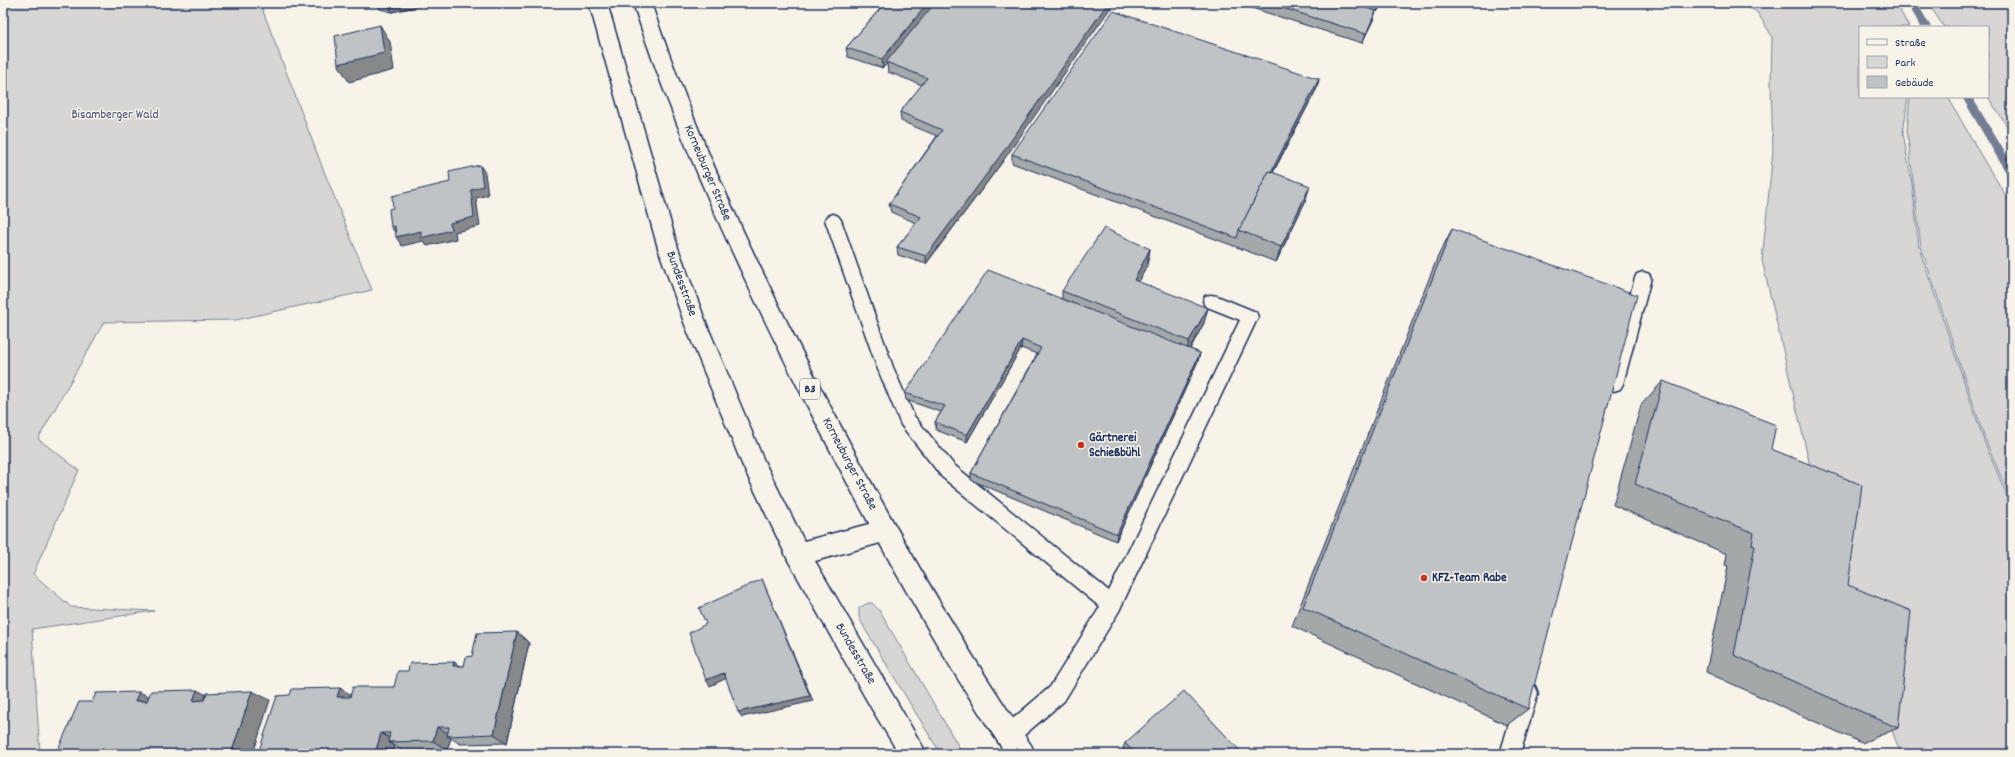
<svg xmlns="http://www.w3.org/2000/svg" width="2015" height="757" font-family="Dekko,sans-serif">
<rect width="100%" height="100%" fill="#f7f3e8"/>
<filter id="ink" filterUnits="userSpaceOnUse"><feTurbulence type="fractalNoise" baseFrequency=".025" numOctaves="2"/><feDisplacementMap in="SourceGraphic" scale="8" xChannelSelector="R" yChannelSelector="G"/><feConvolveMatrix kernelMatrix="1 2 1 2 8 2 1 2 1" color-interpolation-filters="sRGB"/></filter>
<g filter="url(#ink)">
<g fill="#d7d6d4" stroke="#798299">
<path d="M 3,3 L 260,3 L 323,169 L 372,290 L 236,320 L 104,322 L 38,439 L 79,470 L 33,574 L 71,607 L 154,611 L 32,629 L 40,754 L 3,754 Z"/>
<path d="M 1741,3 L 1896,3 L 1909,27 L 1860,27 L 1860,97 L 1908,97 L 1903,133 L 1912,184 L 1919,248 L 1984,441 L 2012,508 L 2012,754 L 1901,754 L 1842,603 L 1762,260 L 1773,151 L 1771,84 L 1772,36 L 1757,12 Z"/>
<path d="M 1928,3 L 1986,3 L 2012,8 L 2012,134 L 1988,97 L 1988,27 L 1944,27 Z"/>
<path d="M 1910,97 L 1948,97 L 1983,159 L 2012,205 L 2012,503 L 1985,439 L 1921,247 L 1907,130 Z"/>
<path d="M 868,603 L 872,603 L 879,610 L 963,754 L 941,754 L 931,738 L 865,629 L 859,617 L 859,608 Z"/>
</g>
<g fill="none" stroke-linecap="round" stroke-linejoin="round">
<g fill="#727c95" fill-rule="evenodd">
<path d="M 1907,3 L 1917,3 L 1931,27 L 1921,27 Z"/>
<path d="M 1962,97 L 1972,97 L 2012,164 L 2012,177 L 2008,176 Z"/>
</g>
<defs>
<g id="lane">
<path d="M 833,214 L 838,216 L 841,220 L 893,367 L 914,416 L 954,465 L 1109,591 L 1240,320 L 1205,306 L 1203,301 L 1205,296 L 1211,295 L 1217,296 L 1256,312 L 1258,317 L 1119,611 L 1064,701 L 1016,742 L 1009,745 L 1002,742 L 999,735 L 1002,728 L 1050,687 L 1100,607 L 942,477 L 901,425 L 877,367 L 825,220 L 828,216 Z"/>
<path d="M 1643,272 L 1649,274 L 1651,278 L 1623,384 L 1620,389 L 1614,391 L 1608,389 L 1605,384 L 1635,278 L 1637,274 Z"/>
<path d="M 1528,683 L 1535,686 L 1538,693 L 1520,754 L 1500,754 L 1518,693 L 1521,686 Z"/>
</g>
<path id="street" d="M 589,3 L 607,3 L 678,248 L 707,325 L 764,461 L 804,541 L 884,520 L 892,523 L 896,531 L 892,539 L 884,542 L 815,561 L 927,754 L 899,754 L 870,706 L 789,562 L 742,464 L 685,325 L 658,248 Z"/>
<path id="primary" d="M 633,3 L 651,3 C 698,142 760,272 828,402 C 890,520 956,635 1031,745 L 1035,754 L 1006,754 C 933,645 871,530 811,413 C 743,280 680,146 633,3 Z"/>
</defs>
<use href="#lane" stroke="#1b2f5e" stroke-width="3"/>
<use href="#street" stroke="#1b2f5e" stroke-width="3"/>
<use href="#primary" stroke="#1b2f5e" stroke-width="3"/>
<use href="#lane" fill="#f7f3e8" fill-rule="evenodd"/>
<use href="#street" fill="#f7f3e8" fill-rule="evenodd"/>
<use href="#primary" fill="#f7f3e8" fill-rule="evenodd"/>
</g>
<g fill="#a5a8a9" stroke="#1b2f5e">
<path d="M 377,3 L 430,3 L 429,4 L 392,12 L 380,9 Z"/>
<path d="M 885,3 L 1003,161 L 926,264 L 898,255 L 897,247 L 916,223 L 891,212 L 889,204 L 937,136 L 901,121 L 900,112 L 922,85 L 888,72 L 887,64 L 883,68 L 848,57 L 846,48 Z"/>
<path d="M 1236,3 L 1382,3 L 1377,12 L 1376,11 L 1373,20 L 1362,43 Z"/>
<path d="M 1319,79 L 1317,88 L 1273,173 L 1305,202 L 1276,262 L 1234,246 L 1012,163 L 1012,154 Z"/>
<path d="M 1452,229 L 1528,709 L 1507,725 L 1292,626 L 1438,256 Z"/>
<path d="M 1150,249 L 1147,265 L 1139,282 L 1204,323 L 1190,349 L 1200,353 L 1198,361 L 1116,541 L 971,480 L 971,473 L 1037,354 L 1021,348 L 967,442 L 936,430 L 935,422 L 941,412 L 906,400 L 905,393 L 1062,298 L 1062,291 Z"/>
<path d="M 1663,381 L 1771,449 L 1848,585 L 1898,728 L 1862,743 L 1706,672 L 1728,566 L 1725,565 L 1727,554 L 1613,505 L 1641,405 Z"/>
<path d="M 517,632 L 529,643 L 507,743 L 460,744 L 451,738 L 447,750 L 403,751 L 395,746 L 393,754 L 258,754 L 350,695 L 394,687 L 408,671 L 454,662 L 459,666 L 464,666 L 472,656 Z"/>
<path d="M 1125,743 L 1243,754 L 1121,754 Z"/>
</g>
<g fill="#86888a" stroke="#1b2f5e">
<path d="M 387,3 L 430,3 L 429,4 L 392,12 Z"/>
<path d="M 496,3 L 518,3 L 498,7 Z"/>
<path d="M 928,3 L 936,3 L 886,62 L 887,64 L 883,68 L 882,59 Z"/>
<path d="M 1108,3 L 1114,3 L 1003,161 L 926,264 L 926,256 Z"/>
<path d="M 1379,3 L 1382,3 L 1377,12 Z"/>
<path d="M 1376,11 L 1373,20 L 1362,43 L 1366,34 Z"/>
<path d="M 380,25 L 390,42 L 394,70 L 349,82 L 338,64 Z"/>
<path d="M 1319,79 L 1317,88 L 1242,231 L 1240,231 Z"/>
<path d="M 480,165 L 485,173 L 488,195 L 476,198 L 480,226 L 455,232 L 456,239 L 427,246 L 423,241 L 402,246 L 396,237 L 450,223 L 471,190 Z"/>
<path d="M 1310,186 L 1305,202 L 1276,262 L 1281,247 Z"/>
<path d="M 395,226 L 397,235 L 391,227 Z"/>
<path d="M 1150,249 L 1147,265 L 1132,296 L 1134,280 Z"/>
<path d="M 1208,308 L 1204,323 L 1186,356 L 1189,341 Z"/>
<path d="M 1022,340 L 1021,348 L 967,442 L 967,435 Z"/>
<path d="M 1200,353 L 1198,361 L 1116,541 L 1117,534 Z"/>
<path d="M 762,579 L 813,701 L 742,717 L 738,712 Z"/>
<path d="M 517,632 L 529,643 L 507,743 L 494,734 Z"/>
<path d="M 454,662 L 467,672 L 453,666 Z"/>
<path d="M 724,673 L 727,678 L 710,686 L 706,680 Z"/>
<path d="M 340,688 L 356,698 L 337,697 Z"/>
<path d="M 197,690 L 216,700 L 193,701 Z"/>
<path d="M 252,691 L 270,700 L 253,754 L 231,754 Z"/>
<path d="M 139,692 L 160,701 L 135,701 Z"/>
<path d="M 437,727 L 451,735 L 447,736 L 451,738 L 447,750 L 433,741 Z"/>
<path d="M 381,733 L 396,742 L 388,742 L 395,746 L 393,754 L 375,754 Z"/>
</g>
<g fill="#c0c3c5" stroke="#1b2f5e">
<path d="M 885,3 L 928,3 L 882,59 L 846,48 Z"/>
<path d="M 935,3 L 1108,3 L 1003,152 L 926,256 L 897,247 L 921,217 L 889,204 L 942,130 L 900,112 L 927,78 L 886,62 Z"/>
<path d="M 1267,3 L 1351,3 L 1376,11 L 1366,34 Z"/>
<path d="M 1113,11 L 1319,79 L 1271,172 L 1269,171 L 1239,230 L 1237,238 L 1012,154 Z"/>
<path d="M 380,25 L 384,53 L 338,64 L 335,36 Z"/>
<path d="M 480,165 L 483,186 L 471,190 L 474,217 L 450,223 L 451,230 L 421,238 L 421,231 L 396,237 L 395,226 L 391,227 L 389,209 L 393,208 L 392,196 L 450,182 L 449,172 Z"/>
<path d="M 1269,171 L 1310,186 L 1281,247 L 1239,230 Z"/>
<path d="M 1104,228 L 1150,249 L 1134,280 L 1208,308 L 1189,341 L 1062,291 Z"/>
<path d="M 1452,229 L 1637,295 L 1528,709 L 1303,607 Z"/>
<path d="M 988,270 L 1200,353 L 1117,534 L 971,473 L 1041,348 L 1022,340 L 967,435 L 935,422 L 945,406 L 905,393 Z"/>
<path d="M 1663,381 L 1776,425 L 1771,449 L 1862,485 L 1848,585 L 1911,611 L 1898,728 L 1734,655 L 1755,546 L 1752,545 L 1754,533 L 1635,484 Z"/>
<path d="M 762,579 L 810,696 L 738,712 L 724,673 L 706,680 L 689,633 L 706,624 L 699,608 Z"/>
<path d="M 517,632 L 494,734 L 447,736 L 449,727 L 437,727 L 433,741 L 388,742 L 390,733 L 381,733 L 375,754 L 258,754 L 277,696 L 290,695 L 292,689 L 340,688 L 337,697 L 350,697 L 353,687 L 394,687 L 398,671 L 408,671 L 410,663 L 454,662 L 453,666 L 464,666 L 466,657 L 472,656 L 477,633 Z"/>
<path d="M 197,690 L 193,701 L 204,700 L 207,693 L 252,691 L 231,754 L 56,754 L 79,702 L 92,702 L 96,693 L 139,692 L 135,701 L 147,701 L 151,691 Z"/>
<path d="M 1184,691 L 1243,754 L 1135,754 L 1125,743 Z"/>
</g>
</g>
<g fill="#c8321e" stroke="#f7f3e8" stroke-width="1.5">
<circle cx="1081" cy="445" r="4"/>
<circle cx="1424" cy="578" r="4"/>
</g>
<g text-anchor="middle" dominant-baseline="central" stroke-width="3" stroke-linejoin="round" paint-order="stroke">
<rect fill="#f7f3e8" stroke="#5d6a87" stroke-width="1" x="800" y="379" width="20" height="20" rx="3"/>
<g font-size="12" font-weight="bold" fill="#1b2f5e">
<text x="810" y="389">B3</text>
</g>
<g font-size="13" fill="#415076" stroke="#f7f3e8">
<text x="115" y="115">Bisamberger Wald</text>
</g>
<g font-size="13" fill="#1b2f5e" stroke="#f7f3e8">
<text transform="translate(707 173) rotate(67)">Korneuburger Straße</text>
<text transform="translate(681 284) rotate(70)">Bundesstraße</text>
<text transform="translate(849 464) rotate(62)">Korneuburger Straße</text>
<text transform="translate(855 654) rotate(60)">Bundesstraße</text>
</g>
<g font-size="13" font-weight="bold" fill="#1b2f5e" stroke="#f7f3e8" text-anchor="start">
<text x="1089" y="438">Gärtnerei<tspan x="1089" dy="15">Schießbühl</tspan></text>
<text x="1432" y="578">KFZ-Team Rabe</text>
</g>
</g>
<rect width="2015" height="757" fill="none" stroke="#f7f3e8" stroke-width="16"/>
<rect x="8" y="8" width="1999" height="741" fill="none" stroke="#1b2f5e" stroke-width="1.5" filter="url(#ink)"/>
<rect x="1859" y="26" width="130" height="72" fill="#f7f3e8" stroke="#9fa5b1"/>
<rect x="1867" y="39" width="20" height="6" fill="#f7f3e8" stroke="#9fa5b1"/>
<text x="1895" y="46" font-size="12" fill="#1b2f5e">Straße</text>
<rect x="1867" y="56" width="20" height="12" fill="#d7d6d4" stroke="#9fa5b1"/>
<text x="1895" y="66" font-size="12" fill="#1b2f5e">Park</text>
<rect x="1867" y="76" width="20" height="12" fill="#c0c3c5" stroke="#9fa5b1"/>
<text x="1895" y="86" font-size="12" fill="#1b2f5e">Gebäude</text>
</svg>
